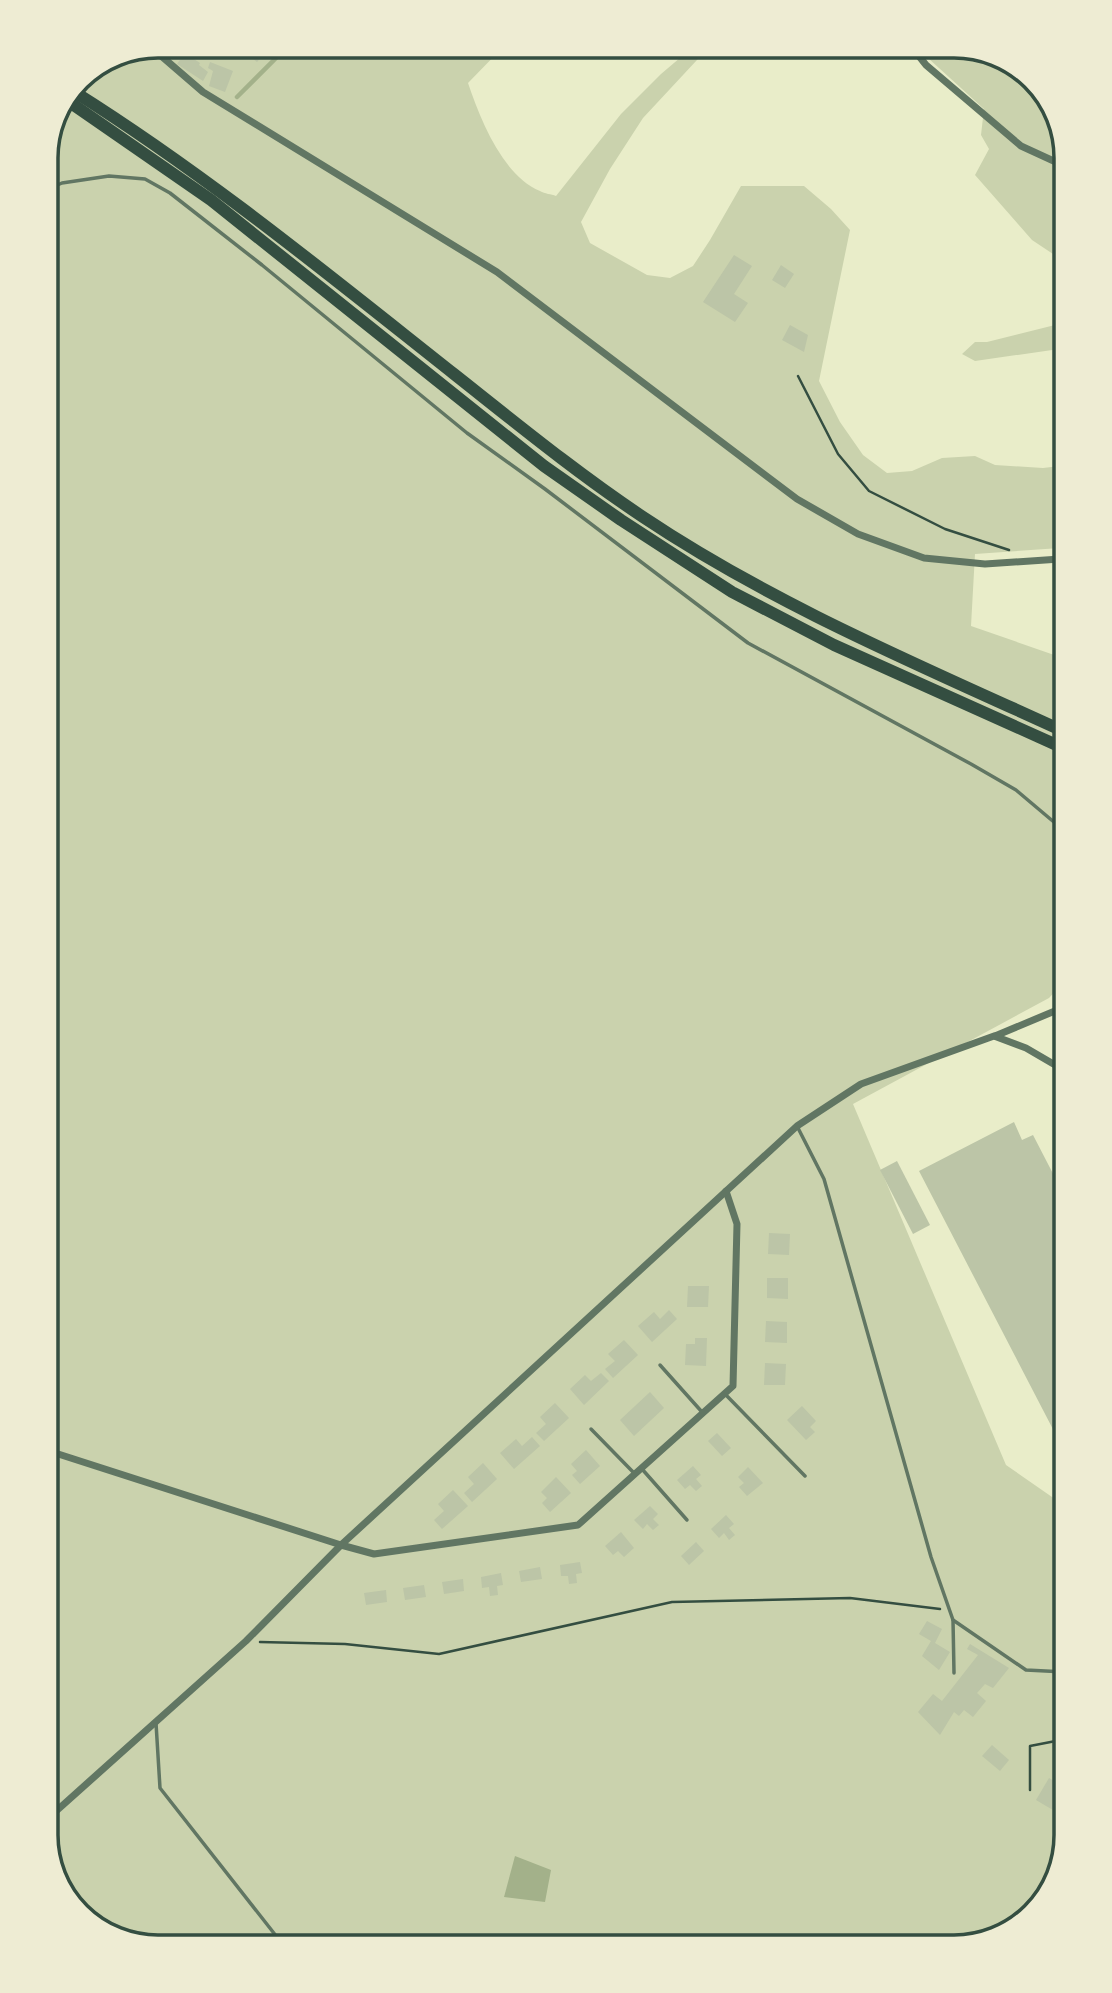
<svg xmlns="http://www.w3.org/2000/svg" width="1112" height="1993" font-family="Mulish,sans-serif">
<rect width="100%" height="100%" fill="#e9edc9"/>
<g fill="#cad2ad">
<path d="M 157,46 L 504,46 L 468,83 C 480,119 503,176 540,191 C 545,194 551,194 556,196 L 621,114 L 661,74 L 694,46 L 710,46 L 643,118 L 610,169 L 581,222 L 590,243 L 647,275 L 670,278 L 693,266 L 710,240 L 741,186 L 804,186 L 831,209 L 850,230 L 819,381 L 840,422 L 863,455 L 887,473 L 912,471 L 942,458 L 975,456 L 995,465 L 1043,468 L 1060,466 L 1060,548 L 975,554 L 971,626 L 1060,657 L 1062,984 L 1049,998 L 853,1104 L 1006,1465 L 1065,1506 L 1066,1843 L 1047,1898 L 998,1939 L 150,1947 L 95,1928 L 54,1879 L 46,150 L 79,78 Z"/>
<path d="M 918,46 L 962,46 L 1022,68 L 1058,114 L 1059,258 L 1032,240 L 975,175 L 989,149 L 981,135 L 984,109 L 928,58 Z"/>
<path d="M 1059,324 L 1059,349 L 975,361 L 962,354 L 975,342 L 987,342 Z"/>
</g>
<path fill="#a3b18a" d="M 515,1856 L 551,1870 L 545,1902 L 504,1897 Z"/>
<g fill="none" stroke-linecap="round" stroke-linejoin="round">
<path stroke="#a3b18a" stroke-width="4.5" d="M 237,97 L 288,46"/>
</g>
<g fill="#bcc5a7">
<path d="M 252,46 L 256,46 L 265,53 L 257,62 L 246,53 Z"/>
<path d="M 185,53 L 200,63 L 199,65 L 208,72 L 203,81 L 177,64 Z"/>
<path d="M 210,62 L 233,71 L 225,92 L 209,86 L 213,71 L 208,68 Z"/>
<path d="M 734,255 L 752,266 L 734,294 L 748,303 L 735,322 L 703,302 Z"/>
<path d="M 781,265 L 794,274 L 785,288 L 772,280 Z"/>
<path d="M 790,325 L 808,335 L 804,352 L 782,340 Z"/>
<path d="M 1014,1122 L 1022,1140 L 1033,1135 L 1063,1193 L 1064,1433 L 1057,1437 L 919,1171 Z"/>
<path d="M 897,1161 L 930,1225 L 913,1234 L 880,1170 Z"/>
<path d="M 769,1233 L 790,1234 L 789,1255 L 768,1254 Z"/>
<path d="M 767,1278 L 788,1278 L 788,1299 L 767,1298 Z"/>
<path d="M 688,1286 L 709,1286 L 708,1307 L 687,1307 Z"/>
<path d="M 669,1310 L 677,1319 L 652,1342 L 638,1326 L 654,1312 L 660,1319 Z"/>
<path d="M 766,1321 L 787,1322 L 787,1343 L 765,1342 Z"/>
<path d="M 695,1338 L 707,1338 L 706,1366 L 685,1365 L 686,1344 L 695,1344 Z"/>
<path d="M 624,1340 L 638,1355 L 613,1378 L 605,1369 L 615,1361 L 608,1354 Z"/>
<path d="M 765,1363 L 786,1364 L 785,1385 L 764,1385 Z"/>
<path d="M 601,1373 L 609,1381 L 584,1405 L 570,1389 L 585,1375 L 591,1381 Z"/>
<path d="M 650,1392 L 664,1408 L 634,1436 L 620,1420 Z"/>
<path d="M 555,1403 L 569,1418 L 544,1441 L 536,1433 L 546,1424 L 540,1417 Z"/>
<path d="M 802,1406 L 816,1421 L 810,1427 L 815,1432 L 806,1440 L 787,1420 Z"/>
<path d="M 717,1433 L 731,1448 L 722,1456 L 708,1441 Z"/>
<path d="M 532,1437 L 540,1446 L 514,1469 L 500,1453 L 516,1439 L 522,1446 Z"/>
<path d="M 586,1450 L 600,1466 L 580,1484 L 572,1475 L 577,1471 L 571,1464 Z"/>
<path d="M 483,1463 L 497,1479 L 472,1502 L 464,1493 L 474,1484 L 468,1477 Z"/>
<path d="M 693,1466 L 701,1475 L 696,1479 L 702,1486 L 696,1491 L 690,1485 L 685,1489 L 677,1480 Z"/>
<path d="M 748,1467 L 763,1483 L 747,1496 L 739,1487 L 744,1483 L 738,1477 Z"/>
<path d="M 556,1477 L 571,1493 L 550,1512 L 542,1503 L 547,1498 L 541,1492 Z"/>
<path d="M 453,1490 L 468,1506 L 442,1529 L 434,1520 L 444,1511 L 438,1504 Z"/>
<path d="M 650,1506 L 658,1514 L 653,1519 L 659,1525 L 653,1530 L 647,1524 L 643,1529 L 634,1520 Z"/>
<path d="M 726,1515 L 734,1524 L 729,1528 L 735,1535 L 729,1540 L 724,1533 L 719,1538 L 711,1529 Z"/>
<path d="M 621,1532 L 634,1548 L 624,1557 L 618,1551 L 613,1555 L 605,1546 Z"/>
<path d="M 696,1542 L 704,1551 L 689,1565 L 681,1556 Z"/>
<path d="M 580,1562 L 582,1573 L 576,1574 L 577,1583 L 569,1584 L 568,1576 L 561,1576 L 560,1565 Z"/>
<path d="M 540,1567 L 542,1579 L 521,1582 L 519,1571 Z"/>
<path d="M 501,1573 L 503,1585 L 497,1586 L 498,1595 L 490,1596 L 489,1587 L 482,1588 L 481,1577 Z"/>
<path d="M 463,1579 L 464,1591 L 444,1594 L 442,1582 Z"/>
<path d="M 424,1585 L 426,1597 L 405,1600 L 403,1588 Z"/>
<path d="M 386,1590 L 387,1602 L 366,1605 L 364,1593 Z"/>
<path d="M 927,1621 L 942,1629 L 935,1643 L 950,1652 L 939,1670 L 922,1656 L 931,1641 L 919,1634 Z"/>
<path d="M 970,1644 L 1009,1668 L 993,1688 L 985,1684 L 977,1693 L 986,1701 L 973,1717 L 964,1710 L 959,1716 L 954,1712 L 940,1735 L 918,1712 L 933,1694 L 942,1701 L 978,1655 L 967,1649 Z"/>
<path d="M 992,1745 L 1009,1760 L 1000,1771 L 982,1756 Z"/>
<path d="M 1049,1778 L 1066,1788 L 1066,1798 L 1058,1813 L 1036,1800 Z"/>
</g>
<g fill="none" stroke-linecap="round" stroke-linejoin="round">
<g stroke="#344e41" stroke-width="2.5">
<path d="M 798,376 L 838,454 L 869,491 L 945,529 L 1009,550"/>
<path d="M 260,1642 L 345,1644 L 439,1654 L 672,1602 L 850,1598 L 940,1609"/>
<path d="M 1030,1790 L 1030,1746 L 1066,1739"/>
</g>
<g stroke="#617663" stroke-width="3.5">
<path d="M 46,190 L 62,183 L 109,176 L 145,179 L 170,193 L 262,265 L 467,433 L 545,489 L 748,643 L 971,764 L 1016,790 L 1061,828"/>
<path d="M 798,1128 L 824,1179 L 931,1557 L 953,1620 L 1026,1670 L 1065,1672"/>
<path d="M 660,1365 L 702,1412"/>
<path d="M 725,1394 L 805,1476"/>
<path d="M 591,1429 L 634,1473"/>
<path d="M 642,1469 L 687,1520"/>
<path d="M 953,1620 L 954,1673"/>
<path d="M 156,1723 L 160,1788 L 284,1946"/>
</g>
<g stroke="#617663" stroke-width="7">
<path d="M 911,46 L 926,65 L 1021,146 L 1058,163"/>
<path d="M 152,48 L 203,92 L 497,272 L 797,499 L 858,534 L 924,558 L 985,564 L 1060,559"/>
<path d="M 995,1036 L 1062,1008"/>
<path d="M 52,1452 L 341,1545 L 374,1554 L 578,1525 L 733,1386 L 737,1224 L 726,1191"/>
<path d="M 54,1813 L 246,1641 L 341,1545 L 797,1126 L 861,1084 L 994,1036 L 1026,1048 L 1062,1069"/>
</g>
<g stroke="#344e41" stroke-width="12">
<path d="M 73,91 C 207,175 330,276 454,374 C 516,423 577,473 643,517 C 773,604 919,665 1061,730"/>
<path d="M 68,101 L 211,200 L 544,466 L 621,520 L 732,592 L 834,645 L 1061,747"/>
</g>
</g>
<path d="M0 0H1112V1993H0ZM158 58H954A100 100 0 0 1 1054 158V1835A100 100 0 0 1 954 1935H158A100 100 0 0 1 58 1835V158A100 100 0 0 1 158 58Z" fill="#eeecd3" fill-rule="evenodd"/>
<path fill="none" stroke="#344e41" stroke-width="3.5" d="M158 58H954A100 100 0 0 1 1054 158V1835A100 100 0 0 1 954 1935H158A100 100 0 0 1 58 1835V158A100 100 0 0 1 158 58Z"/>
</svg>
